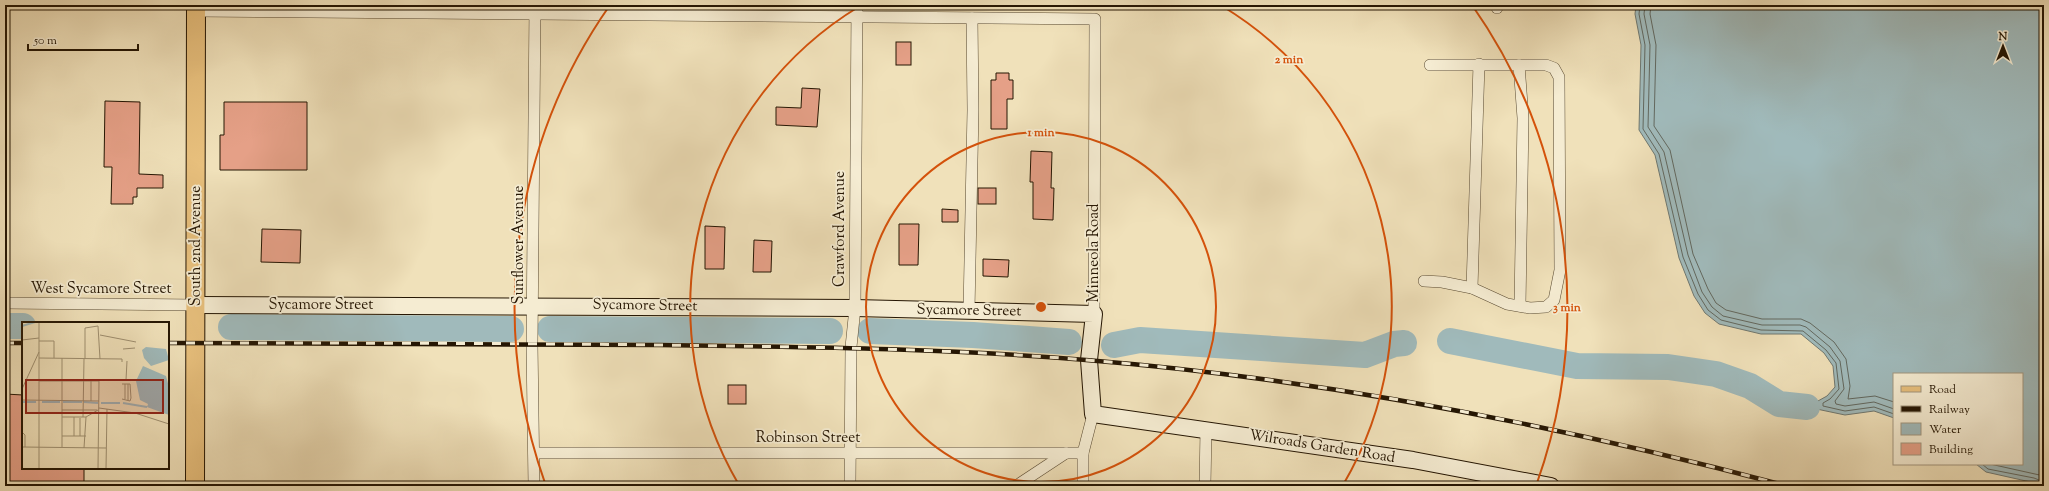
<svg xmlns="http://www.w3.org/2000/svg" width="2049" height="491" font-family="'Sorts Mill Goudy',serif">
<rect width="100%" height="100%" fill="#f0e1ba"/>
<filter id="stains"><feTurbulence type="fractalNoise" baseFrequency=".005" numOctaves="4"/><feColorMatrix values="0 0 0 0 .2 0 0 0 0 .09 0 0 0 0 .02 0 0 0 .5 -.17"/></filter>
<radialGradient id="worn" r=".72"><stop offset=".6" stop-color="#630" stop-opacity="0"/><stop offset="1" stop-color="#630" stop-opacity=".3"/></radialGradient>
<path fill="#a0babb" stroke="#6f7871" d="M 1636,5 L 2044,5 L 2044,485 L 1986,472 L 1976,464 L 2022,464 L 2022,374 L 1894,374 L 1894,418 L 1874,411 L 1845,415 L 1807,407 L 1827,396 L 1835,387 L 1833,366 L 1824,353 L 1801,334 L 1761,334 L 1719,324 L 1705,313 L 1694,296 L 1679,258 L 1655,155 L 1639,130 L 1641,45 L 1635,14 Z"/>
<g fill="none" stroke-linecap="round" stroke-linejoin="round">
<g stroke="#62685f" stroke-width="1">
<path d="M 1640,5 L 1639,14 L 1645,45 L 1643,129 L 1659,154 L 1683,257 L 1698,294 L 1708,310 L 1721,320 L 1761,330 L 1803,331 L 1826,350 L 1836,363 L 1839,389 L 1830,399 L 1823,403 L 1823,406 L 1845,411 L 1874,407 L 1894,414"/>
<path d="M 1645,5 L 1644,14 L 1650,45 L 1648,127 L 1664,152 L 1688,255 L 1702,292 L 1712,307 L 1723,316 L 1762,325 L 1800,325 L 1806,327 L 1830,347 L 1840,361 L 1844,389 L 1835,401 L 1836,404 L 1845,406 L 1874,402 L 1894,409"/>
<path d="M 1651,5 L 1650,14 L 1656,45 L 1654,126 L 1670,150 L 1693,254 L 1708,289 L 1716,303 L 1726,310 L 1762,319 L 1801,319 L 1810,323 L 1834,342 L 1846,359 L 1850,386 L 1848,399 L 1875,396 L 1894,402"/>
<path d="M 1982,464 L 1988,469 L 2034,478 L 2044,482"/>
<path d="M 1990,464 L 2044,476"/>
</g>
<g stroke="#a0babb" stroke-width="26">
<path d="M 5,326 L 23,326"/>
<path d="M 231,327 L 511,329"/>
<path d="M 550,329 L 830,331"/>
<path d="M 870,331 L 973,335 L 1069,342"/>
<path d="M 1450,341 L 1577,366 L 1668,367 L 1716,374 L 1750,386 L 1779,404 L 1807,407"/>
<path d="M 1114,345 L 1140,340 L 1365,355 L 1394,344 L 1404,343"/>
</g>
</g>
<g fill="#e5a087" stroke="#251603">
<rect x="896" y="42" width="15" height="23"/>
<path d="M 996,73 L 1009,73 L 1009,80 L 1013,80 L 1013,99 L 1007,99 L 1007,129 L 991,129 L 991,80 L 996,80 Z"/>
<path d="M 802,88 L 820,89 L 817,127 L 776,125 L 776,107 L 801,108 Z"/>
<path d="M 105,101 L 140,102 L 139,174 L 163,175 L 163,188 L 137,188 L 137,197 L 133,197 L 133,204 L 111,204 L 112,167 L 104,167 Z"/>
<path d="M 224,102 L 307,102 L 307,170 L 220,170 L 220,135 L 224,135 Z"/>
<path d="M 1031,151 L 1052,152 L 1051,188 L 1054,188 L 1053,220 L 1033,219 L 1033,182 L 1030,182 Z"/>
<rect x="978" y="188" width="18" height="16"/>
<path d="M 942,209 L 958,210 L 958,222 L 942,222 Z"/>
<path d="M 899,224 L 919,224 L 918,265 L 899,265 Z"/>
<path d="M 705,226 L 725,227 L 724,269 L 705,269 Z"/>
<path d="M 262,229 L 301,230 L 300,263 L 261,262 Z"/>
<path d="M 754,240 L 772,241 L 771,272 L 753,272 Z"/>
<path d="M 983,259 L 1009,260 L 1008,277 L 983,276 Z"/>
<rect x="728" y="385" width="18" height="19"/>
<path d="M 5,394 L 23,395 L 23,468 L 84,468 L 84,486 L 5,486 Z"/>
</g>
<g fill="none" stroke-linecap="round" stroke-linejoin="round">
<defs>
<g id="street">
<path d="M 1497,8 L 1497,5"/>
<path d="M 196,11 L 1095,19 L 1094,314"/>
<path d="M 1519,65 L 1523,118 L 1520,306"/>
<path d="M 1424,281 L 1442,282 L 1472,288 L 1507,304 L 1530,308 L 1546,307 L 1554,300 L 1560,270 L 1559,77 L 1554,68 L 1546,65 L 1430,65"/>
<path d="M 1472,288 L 1479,64"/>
<path d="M 5,303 L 196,305"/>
<path d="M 969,311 L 973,110 L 972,18"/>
<path d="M 534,453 L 1083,453"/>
<path d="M 534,486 L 532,344 L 535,5"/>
<path d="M 850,486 L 851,347 L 855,308 L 857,5"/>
<path d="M 1016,486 L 1066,453"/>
<path d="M 1083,486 L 1083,453 L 1093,414"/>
<path d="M 1205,486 L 1206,429"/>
</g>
<path id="secondary" d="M 196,305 L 855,308 L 1094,314 L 1089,360 L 1093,414 L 1413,460 L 1551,486"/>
<path id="primary" d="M 195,486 L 196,5"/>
</defs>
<use href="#street" stroke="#584931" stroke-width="12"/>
<use href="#secondary" stroke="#251603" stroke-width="18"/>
<use href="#primary" stroke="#251603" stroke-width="20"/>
<use href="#street" stroke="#f5ecd2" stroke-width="11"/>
<use href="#secondary" stroke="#f5ecd2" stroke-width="16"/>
<use href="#primary" stroke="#e8c07d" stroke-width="18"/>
<defs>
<g id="rail">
<path d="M 5,343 L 23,343"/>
<path d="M 168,343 C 332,343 496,343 660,345 C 802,347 944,348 1086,360 C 1324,379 1557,425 1787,486"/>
</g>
</defs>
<use href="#rail" stroke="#251603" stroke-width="4.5"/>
<use href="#rail" stroke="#f5ecd2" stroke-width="3" stroke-dasharray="9" stroke-linecap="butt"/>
</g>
<g fill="none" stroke="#d4520b" stroke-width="2">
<circle cx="1041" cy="307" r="175"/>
<path d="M739 485A351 351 0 0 1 860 6M1222 6A351 351 0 0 1 1343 485"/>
<path d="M545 483A526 526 0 0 1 610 5M1472 5A526 526 0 0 1 1537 483"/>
</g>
<g text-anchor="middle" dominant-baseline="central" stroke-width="3.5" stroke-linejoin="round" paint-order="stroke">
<g font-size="15" fill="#251603" stroke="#f5ecd2">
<text transform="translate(840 229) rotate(-90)">Crawford Avenue</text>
<text transform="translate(519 245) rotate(-90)">Sunflower Avenue</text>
<text transform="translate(196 246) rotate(-90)">South 2nd Avenue</text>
<text transform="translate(1094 253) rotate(-90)">Minneola Road</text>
<text x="101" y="289">West Sycamore Street</text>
<text x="321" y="305">Sycamore Street</text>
<text transform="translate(645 306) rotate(1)">Sycamore Street</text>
<text transform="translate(969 311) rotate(1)">Sycamore Street</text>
<text x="808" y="438">Robinson Street</text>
<text transform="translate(1322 447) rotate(9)">Wilroads Garden Road</text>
</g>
</g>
<g transform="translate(22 322)">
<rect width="147" height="147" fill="#f0e1ba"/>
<path d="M 124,25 L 144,27 L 147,38 L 129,44 L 122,36 L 120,28 ZM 121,44 L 144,54 L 147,65 L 147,93 L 125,85 L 126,82 L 118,78 L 114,59 Z" fill="#a0babb"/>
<path fill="none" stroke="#a0babb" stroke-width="2" d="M 0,4 L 13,0M 0,80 L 14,80M 20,80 L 38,80M 41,80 L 60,80M 62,80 L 76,81M 79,81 L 98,81M 101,81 L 125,85"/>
<path fill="none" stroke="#9f9071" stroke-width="1" d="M 17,0 L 17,147M 78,13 L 114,20M 0,18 L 17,16M 17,19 L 32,19 L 32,36M 101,27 L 113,26M 17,36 L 100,37 L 100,40M 40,36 L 40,125M 63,37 L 63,6 L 76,4 L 78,37M 104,58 L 105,39M 17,59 L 77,59 L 76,147M 106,62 L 106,78M 0,67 L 17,30M 100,77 L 108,79 L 109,76 L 108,62 L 100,62M 103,77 L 103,62M 0,78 L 77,79M 69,79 L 69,59M 77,86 L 113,91 L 147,102M 40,88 L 75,88M 40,95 L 64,95 L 76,88M 61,95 L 62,37M 0,110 L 3,113 L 3,125M 40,114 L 64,114M 52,114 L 52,95M 58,114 L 58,96M 0,125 L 84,126M 62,126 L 64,95M 84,147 L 85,87"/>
<path fill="#8f2418" fill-opacity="0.15" stroke="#8f2418" stroke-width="2" d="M 4,58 L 141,58 L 141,91 L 4,91 Z"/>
<rect width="147" height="147" fill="none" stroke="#251603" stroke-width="2"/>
</g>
<circle cx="1041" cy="307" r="6" fill="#d4520b" stroke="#f5ecd2" stroke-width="2"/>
<g font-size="12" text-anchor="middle" font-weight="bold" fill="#d4520b" stroke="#f5ecd2" stroke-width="3.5" stroke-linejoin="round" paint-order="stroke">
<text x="1289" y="63">2 min</text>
<text x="1041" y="136">1 min</text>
<text x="1567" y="311">3 min</text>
</g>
<rect width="2049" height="491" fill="none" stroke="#f0e1ba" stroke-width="20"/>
<rect x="6" y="6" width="2037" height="479" fill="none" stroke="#251603" stroke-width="2"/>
<rect x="10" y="10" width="2029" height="471" fill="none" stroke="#251603"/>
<rect x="1893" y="373" width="130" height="92" fill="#f5ecd2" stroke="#a2967f"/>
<rect x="1901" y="386" width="20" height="6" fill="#e8c07d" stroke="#a2967f"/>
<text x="1929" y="393" font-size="12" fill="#251603">Road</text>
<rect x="1901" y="406" width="20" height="6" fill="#251603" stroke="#a2967f"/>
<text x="1929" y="413" font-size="12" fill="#251603">Railway</text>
<rect x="1901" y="423" width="20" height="12" fill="#a0babb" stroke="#a2967f"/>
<text x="1929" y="433" font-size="12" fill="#251603">Water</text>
<rect x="1901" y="443" width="20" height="12" fill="#e5a087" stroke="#a2967f"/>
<text x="1929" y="453" font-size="12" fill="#251603">Building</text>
<g transform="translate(2003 46)" stroke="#f5ecd2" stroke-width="3" paint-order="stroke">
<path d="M0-3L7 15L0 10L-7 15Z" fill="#251603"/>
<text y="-6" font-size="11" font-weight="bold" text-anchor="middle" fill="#251603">N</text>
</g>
<path d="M28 44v6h110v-6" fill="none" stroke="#251603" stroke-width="2"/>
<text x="34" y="44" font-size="12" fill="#251603" stroke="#f5ecd2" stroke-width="3" paint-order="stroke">50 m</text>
<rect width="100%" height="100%" filter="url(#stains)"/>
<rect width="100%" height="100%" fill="url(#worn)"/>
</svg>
